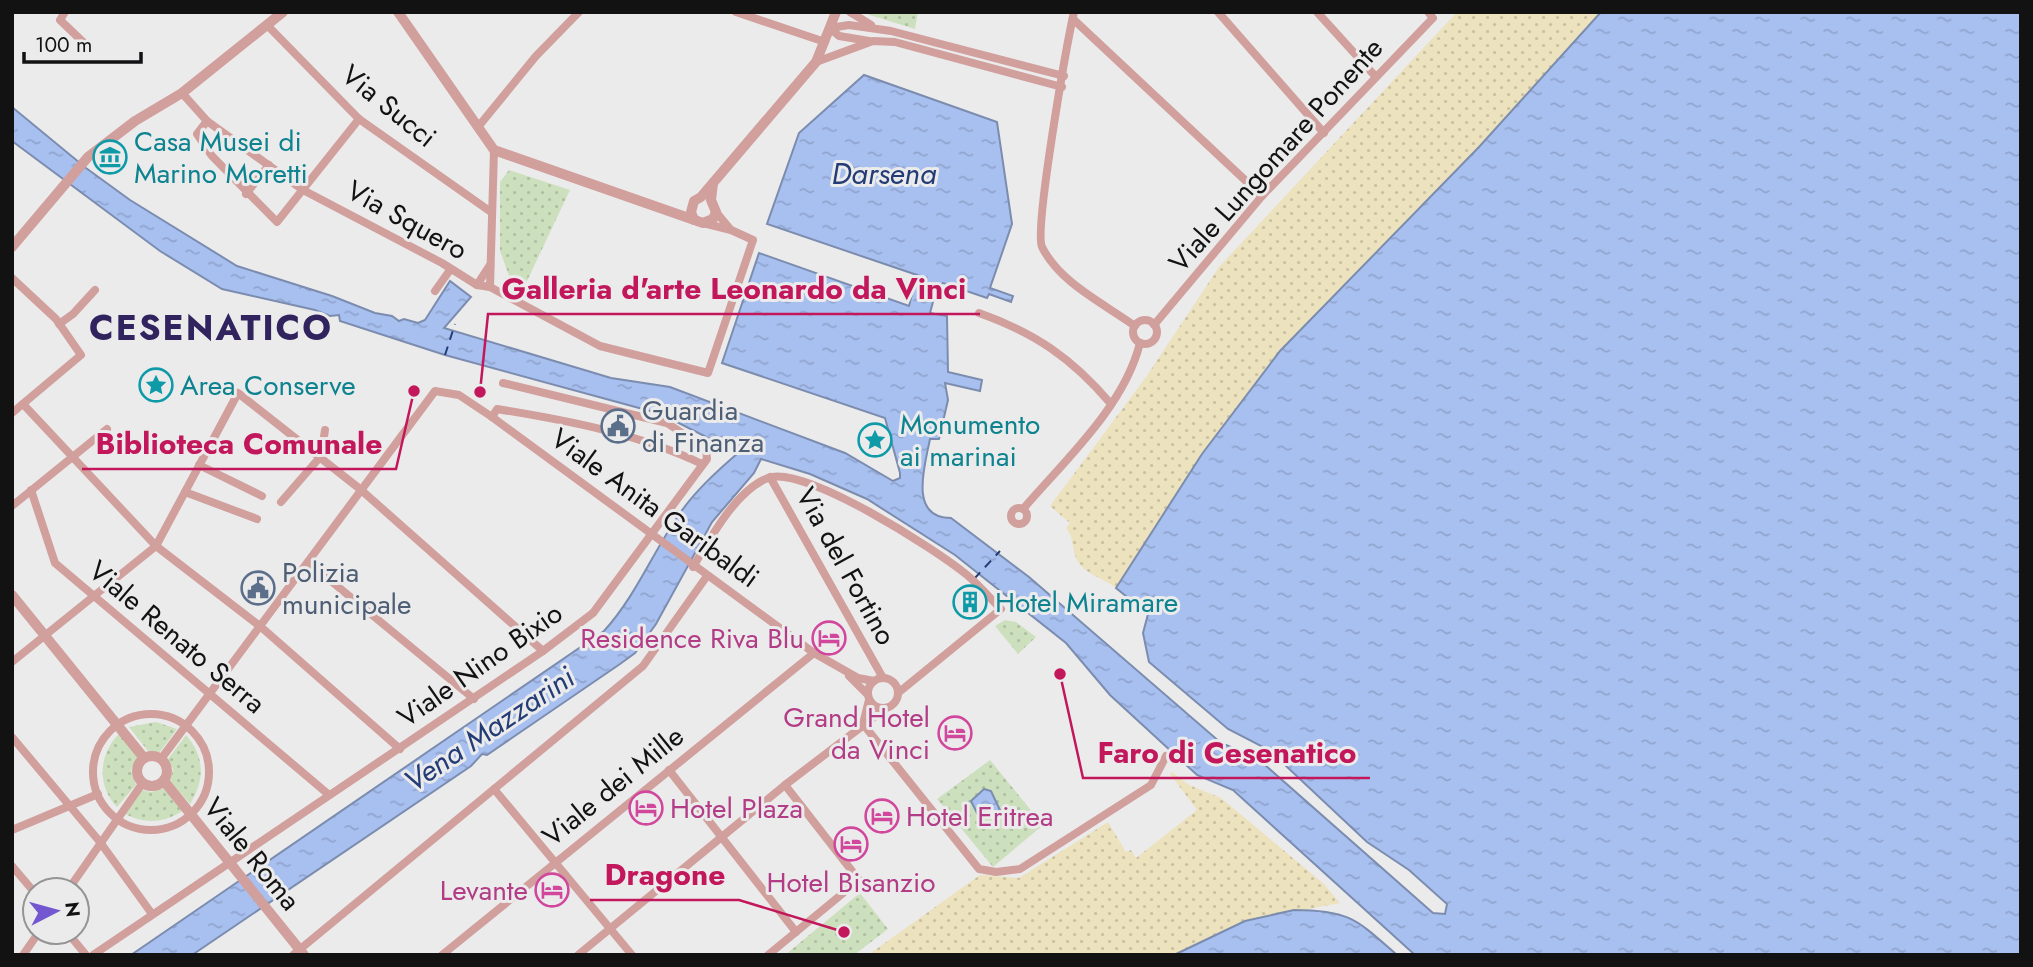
<svg xmlns="http://www.w3.org/2000/svg" width="2033" height="967" font-family="Jost,sans-serif">
<defs>
<pattern id="grass-dots" width="8" height="8" patternUnits="userSpaceOnUse" patternTransform="scale(1.75)"><rect width="8" height="8" fill="#cde0be"/><path d="M2 2h.1M6 6h.1" fill="none" stroke="#afbfa2" stroke-width="1.8" stroke-linecap="round"/></pattern>
<pattern id="sand-dots" width="8" height="8" patternUnits="userSpaceOnUse" patternTransform="scale(1.75)"><rect width="8" height="8" fill="#ece2bd"/><path d="M2 2h.1M6 6h.1" fill="none" stroke="#c9c1a2" stroke-width="1.8" stroke-linecap="round"/></pattern>
<pattern id="water-ripples" width="26" height="14" patternUnits="userSpaceOnUse" patternTransform="scale(1.75)"><rect width="26" height="14" fill="#a8c0f0"/><path d="M2 4q2-2 4 0t4 0M15 11q2-2 4 0t4 0" fill="none" stroke="#90a4cd"/></pattern>
</defs>
<rect width="100%" height="100%" fill="#ebebec"/>
<g fill="url(#grass-dots)">
<path d="M 860,12 L 918,12 L 915,29 Z"/>
<path d="M 509,170 L 570,190 L 518,300 L 500,251 L 500,182 Z"/>
<path d="M 1005,620 L 1016,622 L 1036,637 L 1018,654 L 995,626 Z"/>
<path d="M 156,722 L 177,729 L 160,752 L 148,751 L 129,727 Z"/>
<path d="M 119,734 L 138,756 L 131,770 L 136,785 L 117,807 C 97,786 98,755 119,734 Z"/>
<path d="M 186,735 C 205,756 205,781 190,804 L 170,781 L 173,769 L 168,759 Z"/>
<path d="M 990,760 L 1043,825 L 993,867 L 937,799 Z"/>
<path d="M 165,788 L 184,810 C 165,823 144,825 124,813 L 142,790 L 151,792 Z"/>
<path d="M 860,893 L 888,929 L 854,955 L 785,955 Z"/>
</g>
<g fill="url(#sand-dots)">
<path d="M 1457,12 L 1601,12 L 1479,147 L 1279,351 L 1202,454 L 1116,588 C 1103,578 1087,575 1078,562 C 1071,551 1075,538 1066,528 L 1070,523 L 1050,506 L 1146,377 L 1219,267 Z"/>
<path d="M 1172,772 L 1189,785 L 1221,798 L 1324,884 L 1340,903 L 1245,921 L 1174,955 L 868,955 L 980,875 L 1019,878 L 1108,822 L 1126,852 L 1131,850 L 1136,858 L 1197,810 L 1170,774 Z"/>
</g>
<g fill="url(#water-ripples)" stroke="#7b8cae" stroke-width="2">
<path d="M 1601,12 L 2021,12 L 2021,955 L 1415,955 L 1233,790 L 1197,775 L 1110,695 L 1066,643 L 955,555 L 867,499 L 810,474 L 761,459 L 754,473 L 712,522 L 656,624 L 635,653 L 620,664 L 487,755 L 482,754 L 471,766 L 192,955 L 131,955 L 604,631 C 635,597 652,554 678,516 C 694,492 716,472 738,453 L 661,414 L 445,355 L 340,321 L 339,315 L 330,316 L 315,310 L 222,289 L 160,251 L 12,141 L 12,107 L 86,168 L 130,200 L 237,266 L 332,296 L 375,313 L 392,316 L 399,321 L 404,319 L 418,323 L 425,320 L 450,281 L 471,297 L 444,328 L 611,378 L 670,387 L 845,453 L 893,481 L 900,478 L 900,473 L 885,418 L 722,363 L 759,253 L 909,306 L 917,275 L 767,224 L 799,133 L 864,75 L 997,122 L 1012,224 L 990,288 L 1013,296 L 1011,302 L 989,294 L 987,298 L 943,283 L 937,287 L 930,313 L 947,316 L 948,372 L 982,380 L 980,391 L 945,383 L 948,400 L 939,439 L 930,439 C 925,465 908,518 951,518 L 1029,577 L 1221,743 L 1256,757 L 1433,913 L 1445,914 L 1447,904 L 1409,870 L 1367,842 L 1269,750 L 1228,729 L 1149,662 L 1143,633 L 1148,614 L 1116,588 L 1202,454 L 1280,351 L 1479,147 Z"/>
<path d="M 984,789 L 991,791 L 1000,810 L 980,819 L 971,801 Z"/>
<path d="M 1294,910 C 1350,910 1357,920 1397,955 L 1174,955 L 1245,921 Z"/>
</g>
<g fill="none" stroke-linecap="round" stroke-linejoin="round">
<g stroke="#233c76" stroke-width="2" stroke-dasharray="9 7" stroke-linecap="butt">
<path d="M 445,355 L 455,324"/>
<path d="M 974,579 L 1000,551"/>
</g>
<g stroke="#d19f9c" stroke-width="8">
<path d="M 65,12 L 60,20 L 83,42"/>
<path d="M 736,12 L 825,42"/>
<path d="M 850,12 L 871,25"/>
<path d="M 1074,12 C 1067,43 1034,229 1042,247 C 1060,283 1103,303 1135,326"/>
<path d="M 1218,12 L 1324,133"/>
<path d="M 1317,12 L 1376,77"/>
<path d="M 1073,19 L 1262,196"/>
<path d="M 267,25 L 359,119 L 491,212"/>
<path d="M 830,28 L 849,25 L 891,31 L 1064,76"/>
<path d="M 830,28 L 839,36 L 869,41"/>
<path d="M 816,62 L 873,41 L 895,42 L 1062,87"/>
<path d="M 182,93 L 207,121 L 303,190 L 442,263 L 477,285 L 490,287 L 600,346 L 708,373 L 753,240 L 731,230 L 703,223"/>
<path d="M 207,121 L 197,134 L 212,156 L 277,222 L 359,119"/>
<path d="M 478,127 L 536,56 L 579,12"/>
<path d="M 246,194 L 269,165"/>
<path d="M 716,212 L 731,230"/>
<path d="M 12,278 L 56,319 L 81,355 L 12,413"/>
<path d="M 477,285 L 490,265"/>
<path d="M 490,287 L 494,150"/>
<path d="M 435,291 L 450,270"/>
<path d="M 979,313 C 1035,333 1072,358 1111,404"/>
<circle cx="1145" cy="332" r="12"/>
<path d="M 59,324 L 73,314 L 95,290"/>
<path d="M 1154,325 L 1262,196 L 1433,18 L 1428,12"/>
<path d="M 23,404 L 156,546 L 261,627 L 400,749"/>
<path d="M 492,417 L 497,409 C 565,420 640,434 702,464"/>
<path d="M 199,465 L 262,496"/>
<path d="M 770,477 L 883,678"/>
<path d="M 31,490 L 55,563 L 328,794"/>
<path d="M 185,492 L 257,519"/>
<path d="M 281,502 L 321,456 L 325,430"/>
<path d="M 12,506 L 107,429"/>
<circle cx="1019" cy="516" r="8"/>
<path d="M 1023,509 C 1065,460 1124,407 1140,343"/>
<path d="M 308,562 L 474,699"/>
<path d="M 693,567 C 710,539 736,490 768,478 C 803,464 937,550 967,575 C 979,585 990,598 1001,609 L 898,693"/>
<path d="M 12,662 L 156,546 L 238,393 L 360,489 L 543,651"/>
<path d="M 849,676 L 867,694"/>
<circle cx="883" cy="693" r="15"/>
<circle cx="151" cy="772" r="58"/>
<path d="M 863,724 L 979,869 L 996,872 L 1020,869 L 1151,785 L 1166,756"/>
<path d="M 863,724 L 869,700"/>
<path d="M 12,737 L 100,842 L 152,914"/>
<path d="M 161,759 L 435,391 L 459,395 L 492,417 L 814,653 L 858,678 L 874,681"/>
<path d="M 669,770 L 796,932"/>
<path d="M 494,789 L 632,955"/>
<path d="M 12,830 L 98,794"/>
<path d="M 12,866 L 35,893"/>
<path d="M 68,890 L 142,784"/>
<path d="M 67,932 L 86,955"/>
<path d="M 23,955 L 39,932"/>
<path d="M 93,955 L 543,651 L 593,613 L 707,459 L 706,449 L 667,423 L 503,383"/>
<path d="M 293,955 L 643,666 L 707,576"/>
<path d="M 442,955 L 814,653"/>
<path d="M 578,955 L 785,785 L 886,708"/>
<path d="M 768,955 L 859,880 L 785,785"/>
</g>
<g stroke="#d19f9c" stroke-width="10">
<path d="M 398,12 L 494,150 L 703,223 L 713,219 L 716,212 L 711,200 L 713,183"/>
<path d="M 694,220 L 691,212 L 694,201 L 701,197 L 816,62 L 836,12"/>
<path d="M 12,247 L 88,157 L 135,121 L 182,93 L 283,12"/>
<path d="M 12,595 L 144,758"/>
<circle cx="152" cy="771" r="15"/>
<path d="M 164,781 L 304,955"/>
</g>
</g>
<defs>
<symbol id="museum-ring" viewBox="-11 -11 22 22"><circle r="9.5" fill="#ebebec" stroke="#0f9aa8" stroke-width="1.5"/><path d="M0-6L6-3V-2H-6V-3ZM-5-1h2V3h-2ZM-1-1h2V3h-2ZM3-1h2V3H3ZM-6 4H6V6H-6Z" fill="#0f9aa8"/></symbol>
<symbol id="sight-ring" viewBox="-11 -11 22 22"><circle r="9.5" fill="#ebebec" stroke="#0f9aa8" stroke-width="1.5"/><path d="M0-6L1.8-2.2L6-1.7L2.9 1.2L3.7 5.4L0 3.3L-3.7 5.4L-2.9 1.2L-6-1.7L-1.8-2.2Z" fill="#0f9aa8"/></symbol>
<symbol id="civic-ring" viewBox="-11 -11 22 22"><circle r="9.5" fill="#ebebec" stroke="#5c6f8a" stroke-width="1.5"/><path d="M-.6-6.5H3V-4.5H.6V-3L4-1V1h2V6H-6V1h2V-1L-.6-3ZM-1.2 2.5V6h2.4V2.5Z" fill="#5c6f8a"/></symbol>
<symbol id="building-ring" viewBox="-11 -11 22 22"><circle r="9.5" fill="#ebebec" stroke="#0f9aa8" stroke-width="1.5"/><path d="M-4-6H4V6H1V3H-1V6H-4ZM-2.5-4.3h1.7v1.8h-1.7ZM.8-4.3h1.7v1.8H.8ZM-2.5-1h1.7V.8h-1.7ZM.8-1h1.7V.8H.8Z" fill="#0f9aa8"/></symbol>
<symbol id="hotel-ring" viewBox="-11 -11 22 22"><circle r="9.5" fill="#ebebec" stroke="#d1479c" stroke-width="1.5"/><path d="M-6-4.5h1.5V1H6V5H4.5V3h-9V5H-6ZM-4 0a1.8 1.8 0 1 1 3.6 0ZM.5 0V-2.5h3Q6-2.5 6 0Z" fill="#d1479c"/></symbol>
</defs>
<g fill-rule="evenodd">
<use href="#museum-ring" x="91" y="138" width="38" height="38"/>
<use href="#sight-ring" x="137" y="366" width="38" height="38"/>
<use href="#civic-ring" x="599" y="407" width="38" height="38"/>
<use href="#sight-ring" x="856" y="421" width="38" height="38"/>
<use href="#civic-ring" x="239" y="569" width="38" height="38"/>
<use href="#building-ring" x="951" y="583" width="38" height="38"/>
<use href="#hotel-ring" x="810" y="619" width="38" height="38"/>
<use href="#hotel-ring" x="936" y="714" width="38" height="38"/>
<use href="#hotel-ring" x="627" y="789" width="38" height="38"/>
<use href="#hotel-ring" x="863" y="797" width="38" height="38"/>
<use href="#hotel-ring" x="832" y="825" width="38" height="38"/>
<use href="#hotel-ring" x="533" y="871" width="38" height="38"/>
</g>
<g text-anchor="middle" dominant-baseline="central" stroke-width="6" stroke-linejoin="round" paint-order="stroke">
<g font-size="28" fill="#121213" stroke="#ebebec">
<text transform="translate(389 106) rotate(39)">Via Succi</text>
<text transform="translate(1276 155) rotate(-48)">Viale Lungomare Ponente</text>
<text transform="translate(407 220) rotate(29)">Via Squero</text>
<text transform="translate(655 508) rotate(36)">Viale Anita Garibaldi</text>
<text transform="translate(846 566) rotate(61)">Via del Fortino</text>
<text transform="translate(177 637) rotate(40)">Viale Renato Serra</text>
<text transform="translate(480 665) rotate(-35)">Viale Nino Bixio</text>
<text transform="translate(613 786) rotate(-39)">Viale dei Mille</text>
<text transform="translate(252 854) rotate(51)">Viale Roma</text>
</g>
<g font-size="28" fill="#0d838f" stroke="#ebebec" text-anchor="start">
<text x="134" y="141">Casa Musei di<tspan x="134" dy="32">Marino Moretti</tspan></text>
<text x="180" y="385">Area Conserve</text>
<text x="900" y="424">Monumento<tspan x="900" dy="32">ai marinai</tspan></text>
<text x="995" y="602">Hotel Miramare</text>
</g>
<g font-size="28" fill="#4e5e75" stroke="#ebebec" text-anchor="start">
<text x="642" y="410">Guardia<tspan x="642" dy="32">di Finanza</tspan></text>
<text x="282" y="572">Polizia<tspan x="282" dy="32">municipale</tspan></text>
</g>
<g font-size="28" fill="#b23c85" stroke="#ebebec" text-anchor="end">
<text x="804" y="638">Residence Riva Blu</text>
<text x="930" y="717">Grand Hotel<tspan x="930" dy="32">da Vinci</tspan></text>
<text x="670" y="808" text-anchor="start">Hotel Plaza</text>
<text x="906" y="816" text-anchor="start">Hotel Eritrea</text>
<text x="851" y="882" text-anchor="middle">Hotel Bisanzio</text>
<text x="528" y="890">Levante</text>
</g>
<g font-size="30" font-style="italic" fill="#233c76" stroke="#ebebec">
<text x="884" y="173">Darsena</text>
<text transform="translate(489 729) rotate(-34)">Vena Mazzarini</text>
</g>
<g font-size="35" font-weight="bold" letter-spacing="2" fill="#31245e" stroke="#ebebec">
<text x="211" y="328">CESENATICO</text>
</g>
</g>
<path fill="none" stroke="#c2185b" stroke-width="2.5" d="M480 392L488 314H980M414 391L396 469H82M1060 674L1083 778H1370M844 932L739 900H590"/>
<g fill="#c2185b" stroke="#ebebec" stroke-width="2.5">
<circle cx="480" cy="392" r="7"/>
<circle cx="414" cy="391" r="7"/>
<circle cx="1060" cy="674" r="7"/>
<circle cx="844" cy="932" r="7"/>
</g>
<g font-size="30" text-anchor="middle" font-weight="bold" fill="#c2185b" stroke="#ebebec" stroke-width="6" stroke-linejoin="round" paint-order="stroke">
<text x="734" y="299">Galleria d'arte Leonardo da Vinci</text>
<text x="239" y="454">Biblioteca Comunale</text>
<text x="1227" y="763">Faro di Cesenatico</text>
<text x="665" y="885">Dragone</text>
</g>
<rect width="2033" height="967" fill="none" stroke="#121213" stroke-width="28"/>
<g transform="translate(56 911) rotate(84)"><circle r="33" fill="#ebebec" stroke="#949495" stroke-width="2"/>
<path d="M0-5L12 26L0 18L-12 26Z" fill="#7357d1"/>
<text y="-10" font-size="19" font-weight="bold" text-anchor="middle" fill="#121213">N</text>
</g>
<path d="M24 52v10h117v-10" fill="none" stroke="#121213" stroke-width="3.5"/>
<text x="35" y="52" font-size="21" fill="#121213" stroke="#ebebec" stroke-width="5" paint-order="stroke">100 m</text>
</svg>
